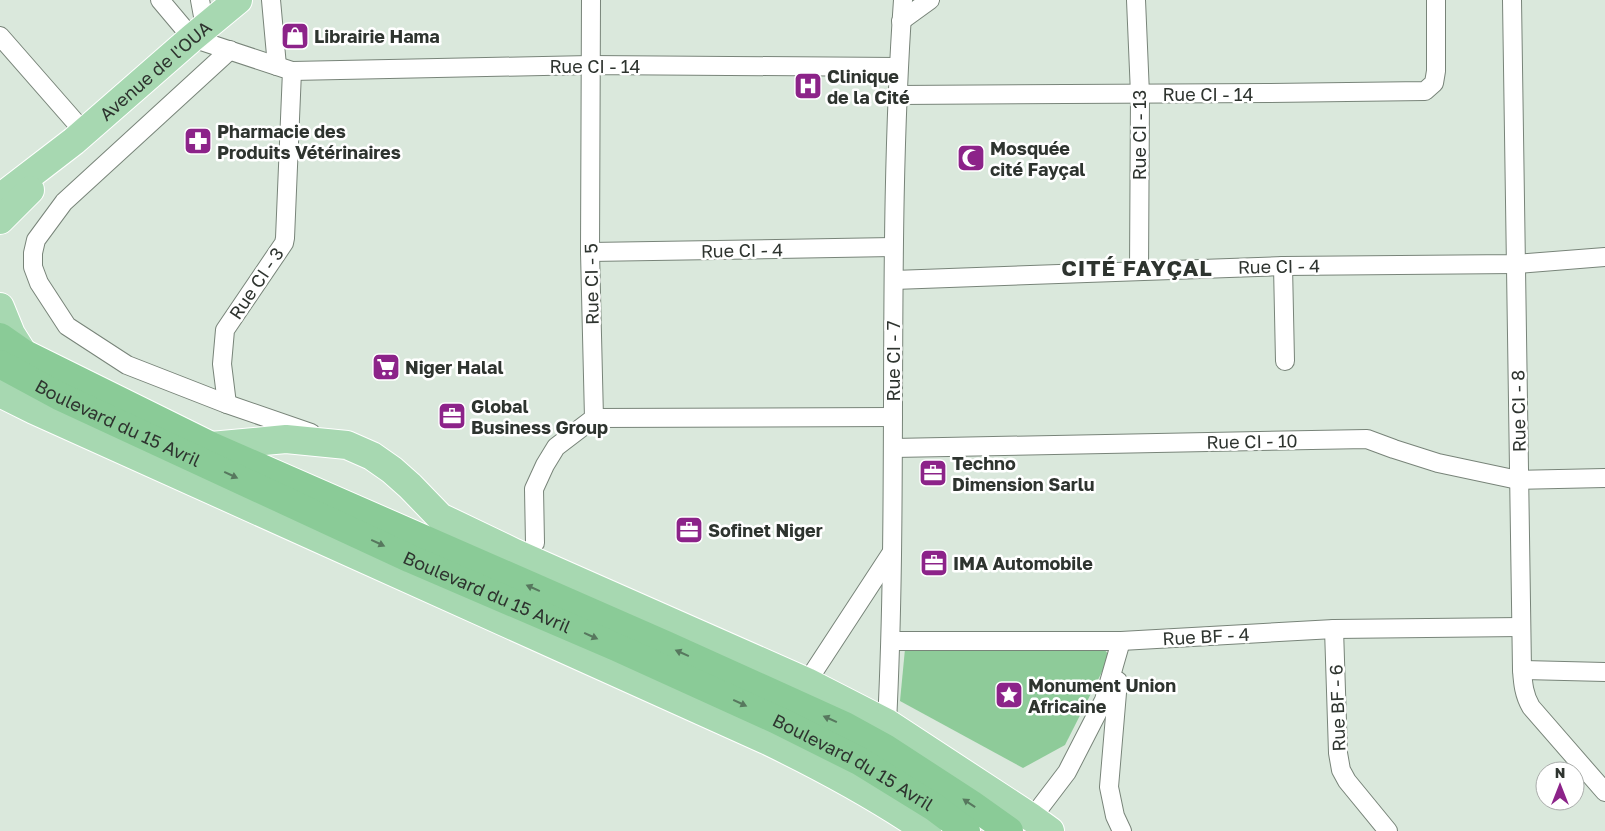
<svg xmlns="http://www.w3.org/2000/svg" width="1605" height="831" font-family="'Golos Text',sans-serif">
<rect width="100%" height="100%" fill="#dae8dc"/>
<path fill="#8ecb99" d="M 1102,647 L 1110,656 L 1065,745 L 1023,768 L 900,701 L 905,649 Z"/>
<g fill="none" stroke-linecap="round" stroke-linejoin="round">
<defs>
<g id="minor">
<path d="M 160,0 L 192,38 L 292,71 L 285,238 L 284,243 L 225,330 L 222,364 L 227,404"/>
<path d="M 200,0 L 205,27"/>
<path d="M 271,0 L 277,66"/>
<path d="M 1136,0 L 1140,94 L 1139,270"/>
<path d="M 1512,0 L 1522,670 C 1523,684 1524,695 1531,707 L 1605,792"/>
<path d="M 901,21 L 930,0"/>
<path d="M 0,36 L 84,132"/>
<path d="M 230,50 L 64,202 L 36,240 L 33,253 L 33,267 L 39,283 L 67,326 L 127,365 L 227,404 L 311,433"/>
<path d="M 292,71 L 590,65 L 898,67"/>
<path d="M 897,95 L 1268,93 L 1425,91 L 1434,83 L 1436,71 L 1436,0"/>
<path d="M 590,252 L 893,247"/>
<path d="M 1283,266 L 1285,361"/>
<path d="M 894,280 L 1283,266 L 1516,264 L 1605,257"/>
<path d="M 594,418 L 893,417"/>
<path d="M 893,448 L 1367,439 L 1394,449 L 1438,463 L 1518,480 L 1605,478"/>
<path d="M 535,543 L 534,489 L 545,465 L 556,447 L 594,418 L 590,252 L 591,0"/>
<path d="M 1334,629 L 1338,753 L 1341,770 L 1347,781 L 1388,831"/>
<path d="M 891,641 L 1121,641 L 1334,629 L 1521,627"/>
<path d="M 1522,670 L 1605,672"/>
<path d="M 1118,681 L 1109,787 L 1115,816 L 1122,831"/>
<path d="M 807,682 L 892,552"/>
<path d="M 887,723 C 899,482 886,241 903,0"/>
<path d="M 1032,818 L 1067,772 L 1104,700 L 1121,641"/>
</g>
<g id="primary">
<path id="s1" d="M 0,198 L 74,141 L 192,38 L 238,0"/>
<path d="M 0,220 L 30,190"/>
<path d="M 0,307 L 11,334 L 23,353"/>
<path d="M 0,393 L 34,410 L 766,740 C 822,767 876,796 927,831"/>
<path d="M 211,446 L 286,439 L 347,445 L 372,456 L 392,470 L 410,486 L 440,517 L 515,553 L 807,682 L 887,723 L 1032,818 L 1050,831"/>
</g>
<g id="trunk">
<path d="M 0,337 L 23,353 L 211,446 L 666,645 L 845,726 L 885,748 L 971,804 L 1009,831"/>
<path id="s2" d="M 0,364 L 59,396 L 411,559 L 616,647 L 777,720 L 861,762 L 934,807 L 966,831"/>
</g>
</defs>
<use href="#minor" stroke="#788479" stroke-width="20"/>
<use href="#primary" stroke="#fff" stroke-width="30"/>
<use href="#trunk" stroke="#fff" stroke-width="30"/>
<use href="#minor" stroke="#fff" stroke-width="18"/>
<use href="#primary" stroke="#a7d8b1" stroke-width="28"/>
<use href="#trunk" stroke="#8acb97" stroke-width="28"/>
</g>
<defs><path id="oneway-solid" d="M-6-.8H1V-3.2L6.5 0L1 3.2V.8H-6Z" transform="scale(1.25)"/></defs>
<g fill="#57785e">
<use href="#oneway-solid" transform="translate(231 475) rotate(25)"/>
<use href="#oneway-solid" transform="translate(378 543) rotate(25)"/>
<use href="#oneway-solid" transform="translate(533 588) rotate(-156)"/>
<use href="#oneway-solid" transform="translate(591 636) rotate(24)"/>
<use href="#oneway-solid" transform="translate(682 653) rotate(-156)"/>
<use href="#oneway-solid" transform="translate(740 703) rotate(25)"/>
<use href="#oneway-solid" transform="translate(830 719) rotate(-156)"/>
<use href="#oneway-solid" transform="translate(969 803) rotate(-146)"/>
</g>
<defs>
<symbol id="shop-square" viewBox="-11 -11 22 22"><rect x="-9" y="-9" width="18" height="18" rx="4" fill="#8c2389" stroke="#fff"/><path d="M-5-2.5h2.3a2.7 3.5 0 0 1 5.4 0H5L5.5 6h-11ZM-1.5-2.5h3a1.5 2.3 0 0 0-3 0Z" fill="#fff"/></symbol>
<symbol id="hospital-square" viewBox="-11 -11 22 22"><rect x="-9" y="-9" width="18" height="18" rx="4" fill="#8c2389" stroke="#fff"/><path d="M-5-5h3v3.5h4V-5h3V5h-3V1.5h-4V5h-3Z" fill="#fff"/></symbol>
<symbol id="pharmacy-square" viewBox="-11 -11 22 22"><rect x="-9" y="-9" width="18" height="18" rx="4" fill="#8c2389" stroke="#fff"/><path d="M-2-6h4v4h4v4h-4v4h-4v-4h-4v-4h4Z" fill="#fff"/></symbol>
<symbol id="mosque-square" viewBox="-11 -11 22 22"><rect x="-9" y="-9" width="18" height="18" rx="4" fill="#8c2389" stroke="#fff"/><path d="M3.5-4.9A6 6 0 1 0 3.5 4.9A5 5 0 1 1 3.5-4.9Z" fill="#fff"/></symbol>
<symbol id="supermarket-square" viewBox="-11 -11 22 22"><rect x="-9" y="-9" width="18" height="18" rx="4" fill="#8c2389" stroke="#fff"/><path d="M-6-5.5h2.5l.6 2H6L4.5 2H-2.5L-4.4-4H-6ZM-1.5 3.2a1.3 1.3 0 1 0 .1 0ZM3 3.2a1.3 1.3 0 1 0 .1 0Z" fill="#fff"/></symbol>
<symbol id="office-square" viewBox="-11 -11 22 22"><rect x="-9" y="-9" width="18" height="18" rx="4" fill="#8c2389" stroke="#fff"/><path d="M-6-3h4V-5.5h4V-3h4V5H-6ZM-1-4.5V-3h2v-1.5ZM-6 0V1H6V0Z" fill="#fff"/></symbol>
<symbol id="sight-square" viewBox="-11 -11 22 22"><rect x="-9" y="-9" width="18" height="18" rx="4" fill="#8c2389" stroke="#fff"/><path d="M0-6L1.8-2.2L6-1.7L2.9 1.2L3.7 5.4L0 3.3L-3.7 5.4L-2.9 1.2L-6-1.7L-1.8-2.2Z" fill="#fff"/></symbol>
</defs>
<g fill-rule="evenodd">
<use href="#shop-square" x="279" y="20" width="32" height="32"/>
<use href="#hospital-square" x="792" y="70" width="32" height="32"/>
<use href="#pharmacy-square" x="182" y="125" width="32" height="32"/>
<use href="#mosque-square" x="955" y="142" width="32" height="32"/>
<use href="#supermarket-square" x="370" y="351" width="32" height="32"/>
<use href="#office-square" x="436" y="400" width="32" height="32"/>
<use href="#office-square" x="917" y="457" width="32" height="32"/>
<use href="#office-square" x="673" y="514" width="32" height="32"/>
<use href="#office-square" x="918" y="547" width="32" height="32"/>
<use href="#sight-square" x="993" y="679" width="32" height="32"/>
</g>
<g text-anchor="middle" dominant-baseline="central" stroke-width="5" stroke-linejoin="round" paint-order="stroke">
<g font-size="18" font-weight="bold" fill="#2e342f" stroke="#fff" text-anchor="start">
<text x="314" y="36">Librairie Hama</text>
<text x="827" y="76">Clinique<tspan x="827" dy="21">de la Cité</tspan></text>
<text x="217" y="131">Pharmacie des<tspan x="217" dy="21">Produits Vétérinaires</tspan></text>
<text x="990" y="148">Mosquée<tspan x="990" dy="21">cité Fayçal</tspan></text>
<text x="405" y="367">Niger Halal</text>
<text x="471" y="406">Global<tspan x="471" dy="21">Business Group</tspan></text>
<text x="952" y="463">Techno<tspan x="952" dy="21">Dimension Sarlu</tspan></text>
<text x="708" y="530">Sofinet Niger</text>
<text x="953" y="563">IMA Automobile</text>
<text x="1028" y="685">Monument Union<tspan x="1028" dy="21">Africaine</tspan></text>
</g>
<g font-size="18" fill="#2e342f" stroke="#fff">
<text x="595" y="66">Rue CI - 14</text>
<text stroke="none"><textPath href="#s1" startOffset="201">Avenue de l'OUA</textPath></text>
<text x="1208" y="94">Rue CI - 14</text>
<text transform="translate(1139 135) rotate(-90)">Rue CI - 13</text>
<text transform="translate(742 250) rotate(-1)">Rue CI - 4</text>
<text transform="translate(1279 266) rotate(-1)">Rue CI - 4</text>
<text transform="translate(256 283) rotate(-56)">Rue CI - 3</text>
<text transform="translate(591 284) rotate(-91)">Rue CI - 5</text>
<text transform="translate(893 361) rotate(-90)">Rue CI - 7</text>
<text transform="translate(1518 411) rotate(-91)">Rue CI - 8</text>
<text stroke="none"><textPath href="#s2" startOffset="132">Boulevard du 15 Avril</textPath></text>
<text transform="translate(1252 441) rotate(-1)">Rue CI - 10</text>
<text stroke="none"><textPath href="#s2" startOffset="538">Boulevard du 15 Avril</textPath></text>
<text transform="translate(1206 636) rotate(-3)">Rue BF - 4</text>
<text transform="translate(1337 708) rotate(-92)">Rue BF - 6</text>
<text stroke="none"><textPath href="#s2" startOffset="942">Boulevard du 15 Avril</textPath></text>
</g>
<g font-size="22" font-weight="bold" letter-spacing="1" fill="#2e342f" stroke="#fff">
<text x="1137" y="267">CITÉ FAYÇAL</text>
</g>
</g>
<g transform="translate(1560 786)"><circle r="24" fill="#ffffff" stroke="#abaeac"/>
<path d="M0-4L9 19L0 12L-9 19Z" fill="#8c2389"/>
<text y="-8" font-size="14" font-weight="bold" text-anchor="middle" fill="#2e342f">N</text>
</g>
</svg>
